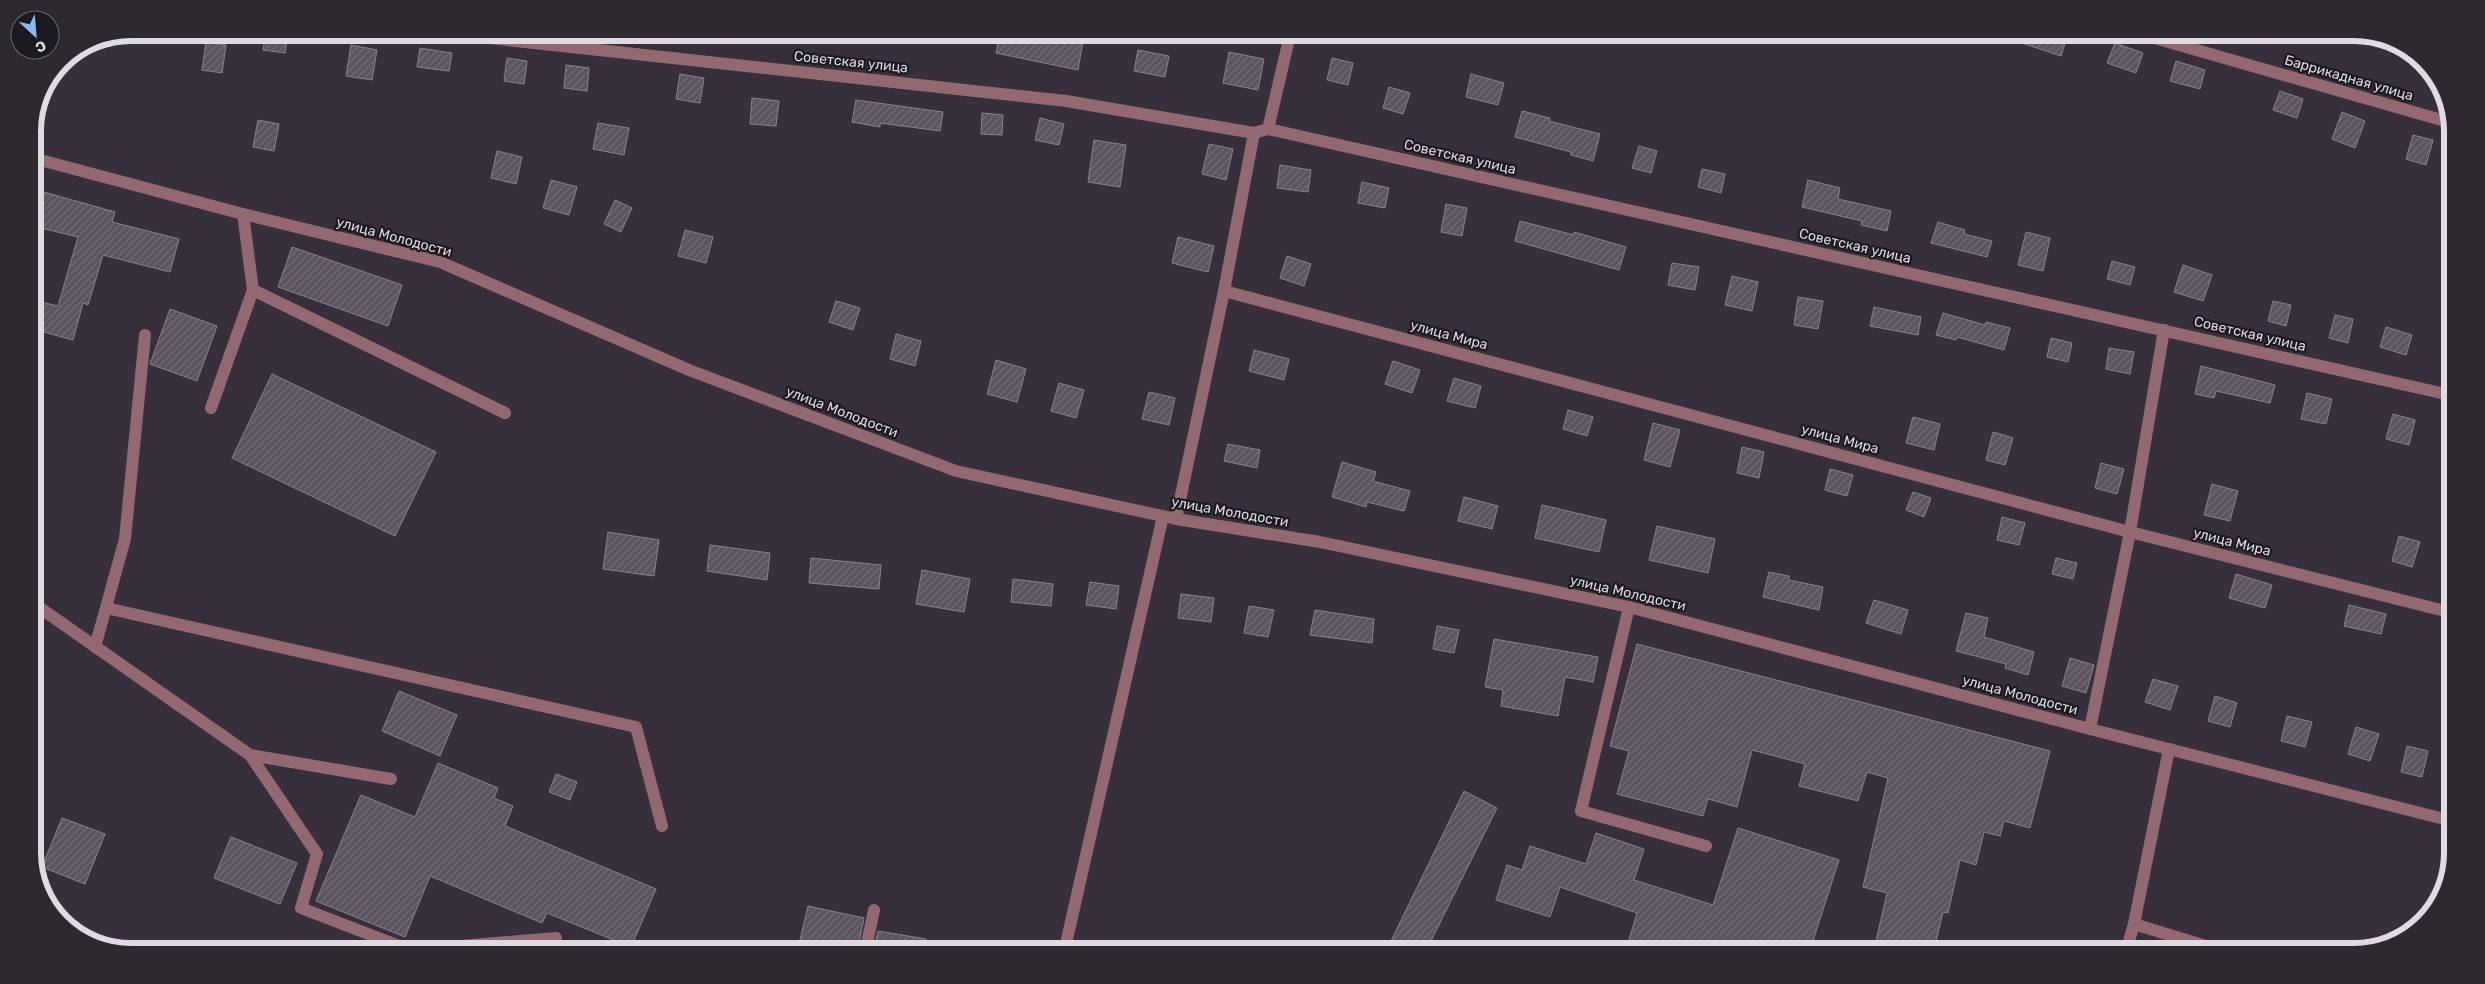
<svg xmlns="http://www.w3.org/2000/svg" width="2485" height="984" font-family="Rubik,sans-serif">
<defs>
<pattern id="building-hatch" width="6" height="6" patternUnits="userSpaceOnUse" patternTransform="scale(1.25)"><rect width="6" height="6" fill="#5b5360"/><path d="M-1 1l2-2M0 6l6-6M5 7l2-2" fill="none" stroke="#726b76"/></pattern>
</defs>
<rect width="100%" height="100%" fill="#37303c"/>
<g fill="url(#building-hatch)" stroke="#8a818f">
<path d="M 266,33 L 288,33 L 285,53 L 263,50 Z"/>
<path d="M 1000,35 L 1039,43 L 1040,35 L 1084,35 L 1078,70 L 996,53 Z"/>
<path d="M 2013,37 L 2067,37 L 2061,56 L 2013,40 Z"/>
<path d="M 206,42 L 226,45 L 222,73 L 202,70 Z"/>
<path d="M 2115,43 L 2143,53 L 2136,73 L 2107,63 Z"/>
<path d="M 351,45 L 377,50 L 372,80 L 346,76 Z"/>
<path d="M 420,48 L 452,53 L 449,71 L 417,67 Z"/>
<path d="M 1138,50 L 1169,56 L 1165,77 L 1134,71 Z"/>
<path d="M 1229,52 L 1264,59 L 1258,90 L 1223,83 Z"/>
<path d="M 507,58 L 527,61 L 524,84 L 504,81 Z"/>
<path d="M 1332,58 L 1353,63 L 1348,85 L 1327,80 Z"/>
<path d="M 2176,61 L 2205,70 L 2200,89 L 2170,81 Z"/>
<path d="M 566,65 L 589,68 L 587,91 L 564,88 Z"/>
<path d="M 680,74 L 704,78 L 700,103 L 676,99 Z"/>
<path d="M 1471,74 L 1504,83 L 1498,105 L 1466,97 Z"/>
<path d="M 1389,87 L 1410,93 L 1403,114 L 1383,108 Z"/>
<path d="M 2280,91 L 2303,99 L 2297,118 L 2273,110 Z"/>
<path d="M 752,98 L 779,101 L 776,126 L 750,124 Z"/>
<path d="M 856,100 L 943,112 L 940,131 L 880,123 L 880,127 L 852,122 Z"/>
<path d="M 1522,111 L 1550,118 L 1549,121 L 1600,134 L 1593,161 L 1571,155 L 1571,152 L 1515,137 Z"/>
<path d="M 2342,112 L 2365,121 L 2355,148 L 2332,139 Z"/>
<path d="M 982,113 L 1003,115 L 1002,135 L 981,134 Z"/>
<path d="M 1040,118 L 1064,124 L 1059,145 L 1035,140 Z"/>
<path d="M 258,120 L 279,124 L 274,151 L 253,147 Z"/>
<path d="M 598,123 L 629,128 L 624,155 L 593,149 Z"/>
<path d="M 2413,135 L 2433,140 L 2426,165 L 2406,159 Z"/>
<path d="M 1094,140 L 1126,145 L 1120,187 L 1088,182 Z"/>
<path d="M 1209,144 L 1233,149 L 1226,180 L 1202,174 Z"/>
<path d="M 1639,146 L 1657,151 L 1651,173 L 1632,168 Z"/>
<path d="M 497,151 L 522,157 L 516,184 L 491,178 Z"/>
<path d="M 1280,165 L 1311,170 L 1308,192 L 1277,188 Z"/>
<path d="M 1702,169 L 1725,174 L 1721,193 L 1698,187 Z"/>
<path d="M 551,180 L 577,187 L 569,215 L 543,208 Z"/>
<path d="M 1808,180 L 1840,188 L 1838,199 L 1891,211 L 1887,231 L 1861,225 L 1862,221 L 1802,207 Z"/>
<path d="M 1362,182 L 1389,188 L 1385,208 L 1358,203 Z"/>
<path d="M 33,189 L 115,212 L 112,222 L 179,239 L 170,272 L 103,255 L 88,305 L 83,303 L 73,340 L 33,329 L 33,300 L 58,306 L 78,237 L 33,226 Z"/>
<path d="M 615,200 L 632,208 L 621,232 L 604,224 Z"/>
<path d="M 1446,204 L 1467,208 L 1462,236 L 1441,232 Z"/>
<path d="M 1520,221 L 1574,235 L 1574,232 L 1626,247 L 1619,270 L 1515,241 Z"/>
<path d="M 1938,222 L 1965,230 L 1964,234 L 1992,241 L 1987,257 L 1931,243 Z"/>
<path d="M 685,230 L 713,237 L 706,263 L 678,256 Z"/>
<path d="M 2026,232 L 2050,238 L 2043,271 L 2018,265 Z"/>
<path d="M 1178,237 L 1214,246 L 1208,272 L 1172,263 Z"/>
<path d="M 292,247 L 402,285 L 388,326 L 278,287 Z"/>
<path d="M 1287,256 L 1311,264 L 1304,286 L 1280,278 Z"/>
<path d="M 2112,261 L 2135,267 L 2130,285 L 2107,279 Z"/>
<path d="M 1672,263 L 1699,267 L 1695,290 L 1668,285 Z"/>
<path d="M 2183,265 L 2212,275 L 2203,301 L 2174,292 Z"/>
<path d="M 1732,276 L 1758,282 L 1752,311 L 1725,305 Z"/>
<path d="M 1798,297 L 1823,301 L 1818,329 L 1794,325 Z"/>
<path d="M 836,301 L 860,308 L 853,330 L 829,322 Z"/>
<path d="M 2273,301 L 2291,305 L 2286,326 L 2268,321 Z"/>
<path d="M 1874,307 L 1921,317 L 1918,335 L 1870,326 Z"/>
<path d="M 170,309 L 217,326 L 197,381 L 150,364 Z"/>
<path d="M 1943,313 L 1985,325 L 1986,322 L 2010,328 L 2004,350 L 1957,337 L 1956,340 L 1936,335 Z"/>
<path d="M 2335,315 L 2353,319 L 2348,343 L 2329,338 Z"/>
<path d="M 2386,327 L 2412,335 L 2406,355 L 2380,347 Z"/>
<path d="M 896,334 L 921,341 L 915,366 L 890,359 Z"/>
<path d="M 2051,338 L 2072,343 L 2068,362 L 2047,357 Z"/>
<path d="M 2109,348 L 2134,352 L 2130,374 L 2106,369 Z"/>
<path d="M 1254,350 L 1289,359 L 1284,380 L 1249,371 Z"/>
<path d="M 996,360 L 1026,369 L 1017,402 L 987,394 Z"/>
<path d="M 1393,361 L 1420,370 L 1412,393 L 1385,384 Z"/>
<path d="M 2201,366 L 2275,385 L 2270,403 L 2216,391 L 2214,398 L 2195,394 Z"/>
<path d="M 272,374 L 436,452 L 395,536 L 232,458 Z"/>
<path d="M 1454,378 L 1481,386 L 1475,408 L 1447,401 Z"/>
<path d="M 1059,383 L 1084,390 L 1076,418 L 1051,411 Z"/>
<path d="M 1149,392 L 1175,398 L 1169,425 L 1142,419 Z"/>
<path d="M 2307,393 L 2332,399 L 2326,424 L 2301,419 Z"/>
<path d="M 1568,410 L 1593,417 L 1587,436 L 1563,429 Z"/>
<path d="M 2393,414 L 2415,420 L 2409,445 L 2386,439 Z"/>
<path d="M 1913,417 L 1940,424 L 1934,450 L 1906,443 Z"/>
<path d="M 1653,423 L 1680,430 L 1670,467 L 1644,460 Z"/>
<path d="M 1993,432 L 2013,438 L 2005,465 L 1986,460 Z"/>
<path d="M 1228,444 L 1260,450 L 1257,468 L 1224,461 Z"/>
<path d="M 1742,447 L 1764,452 L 1759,478 L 1737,473 Z"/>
<path d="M 1342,462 L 1376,472 L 1373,481 L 1410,491 L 1404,511 L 1367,502 L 1366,507 L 1332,497 Z"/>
<path d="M 2101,463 L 2124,469 L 2117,494 L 2095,488 Z"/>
<path d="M 1830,469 L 1853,475 L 1847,496 L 1825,490 Z"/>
<path d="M 2212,484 L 2238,491 L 2230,521 L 2204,515 Z"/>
<path d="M 1913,492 L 1931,498 L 1924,517 L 1906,510 Z"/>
<path d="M 1464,497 L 1498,506 L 1492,529 L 1458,521 Z"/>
<path d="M 1542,505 L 1606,520 L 1599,552 L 1535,538 Z"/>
<path d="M 2002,517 L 2025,523 L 2019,545 L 1997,540 Z"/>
<path d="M 1657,526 L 1715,539 L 1708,573 L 1649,560 Z"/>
<path d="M 608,532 L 659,540 L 654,576 L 603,569 Z"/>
<path d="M 2399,536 L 2420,542 L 2412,567 L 2392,561 Z"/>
<path d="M 710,545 L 770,553 L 767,580 L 707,571 Z"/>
<path d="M 811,558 L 881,565 L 879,589 L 809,583 Z"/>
<path d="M 2056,558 L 2077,563 L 2073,579 L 2052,574 Z"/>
<path d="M 922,570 L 970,579 L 964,612 L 916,604 Z"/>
<path d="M 1769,572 L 1789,576 L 1789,580 L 1823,587 L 1819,610 L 1763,597 Z"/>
<path d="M 2236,574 L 2272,585 L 2265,608 L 2229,598 Z"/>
<path d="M 1013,579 L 1053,584 L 1051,606 L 1011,602 Z"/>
<path d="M 1090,582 L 1119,586 L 1116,609 L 1086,605 Z"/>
<path d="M 1181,594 L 1214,598 L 1211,622 L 1178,618 Z"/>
<path d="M 1874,600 L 1908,610 L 1901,634 L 1866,623 Z"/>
<path d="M 2349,605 L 2386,614 L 2381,634 L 2344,626 Z"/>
<path d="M 1249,606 L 1274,610 L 1268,637 L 1244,633 Z"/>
<path d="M 1315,610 L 1374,619 L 1372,643 L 1310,635 Z"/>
<path d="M 1966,613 L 1988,618 L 1984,637 L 2034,652 L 2028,675 L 2005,668 L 2006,664 L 1956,651 Z"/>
<path d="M 1437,626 L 1459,630 L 1454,653 L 1433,649 Z"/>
<path d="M 1494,639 L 1598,657 L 1593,682 L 1565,677 L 1558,716 L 1501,706 L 1503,690 L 1485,687 Z"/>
<path d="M 1637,644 L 2050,751 L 2030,828 L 2004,821 L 2000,836 L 1984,832 L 1976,865 L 1960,860 L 1948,913 L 1943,912 L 1934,950 L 1874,950 L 1887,893 L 1863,887 L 1888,778 L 1867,772 L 1858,801 L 1799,786 L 1805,764 L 1752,750 L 1737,807 L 1708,799 L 1703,816 L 1617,794 L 1629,751 L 1610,746 Z"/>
<path d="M 2070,658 L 2094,665 L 2086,693 L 2062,686 Z"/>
<path d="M 2153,679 L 2178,686 L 2170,710 L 2145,702 Z"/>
<path d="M 399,691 L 457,715 L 440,756 L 382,731 Z"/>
<path d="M 2215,696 L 2237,703 L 2230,727 L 2208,721 Z"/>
<path d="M 2287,716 L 2312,722 L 2305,747 L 2281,741 Z"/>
<path d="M 2356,727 L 2379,734 L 2370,761 L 2348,754 Z"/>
<path d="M 2407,746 L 2428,751 L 2422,777 L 2401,772 Z"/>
<path d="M 438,763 L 498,788 L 494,798 L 513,806 L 505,826 L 656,889 L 631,947 L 547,913 L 542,923 L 430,876 L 405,937 L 316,901 L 361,795 L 415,817 Z"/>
<path d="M 556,774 L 577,782 L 570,800 L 549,792 Z"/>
<path d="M 1464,791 L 1497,808 L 1427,949 L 1403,949 L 1390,943 Z"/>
<path d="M 62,818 L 105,834 L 85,884 L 42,867 Z"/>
<path d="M 1738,828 L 1839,860 L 1810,950 L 1626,950 L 1637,913 L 1560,887 L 1550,917 L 1496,900 L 1507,865 L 1522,870 L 1530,846 L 1586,864 L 1596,833 L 1644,849 L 1634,880 L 1713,905 Z"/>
<path d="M 231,837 L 297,863 L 280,904 L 214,878 Z"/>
<path d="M 808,906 L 864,918 L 858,948 L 798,948 Z"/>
<path d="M 878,931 L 926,939 L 925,948 L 874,948 Z"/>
</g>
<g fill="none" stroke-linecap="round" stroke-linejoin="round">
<g stroke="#936871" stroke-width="12">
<path d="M 443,33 L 1066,101 L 1254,133 L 1268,129 L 2450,395"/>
<path d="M 2151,37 L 2452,123"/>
<path d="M 58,67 L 59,66"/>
<path d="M 1268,129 L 1290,35"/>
<path d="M 33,158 L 243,214 L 440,262 L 689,370 L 956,471 L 1176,519 L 1320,542 L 1629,607 L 2090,729 L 2448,820"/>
<path d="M 243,214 L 253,290 L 505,413"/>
<path d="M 1224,291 L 2130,532 L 2449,612"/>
<path d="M 211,408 L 253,290"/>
<path d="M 1176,519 L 1224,291 L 1254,133"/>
<path d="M 33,603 L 250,755 L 317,854 L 301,908 L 402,947"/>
<path d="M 1629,607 L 1581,811 L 1706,846"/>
<path d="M 106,608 L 636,727 L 662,826"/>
<path d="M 95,647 L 125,539 L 145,335"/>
<path d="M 2090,729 L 2130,532 L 2164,330"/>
<path d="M 2169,749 L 2134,924 L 2222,951"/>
<path d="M 250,755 L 391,779"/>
<path d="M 449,947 L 556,938"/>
<path d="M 866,948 L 874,910"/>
<path d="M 1065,948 L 1163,516"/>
<path d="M 2126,951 L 2134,924"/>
</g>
</g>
<g text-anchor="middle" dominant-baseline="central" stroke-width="4.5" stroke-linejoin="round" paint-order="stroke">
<g font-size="14" fill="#dfdbe2" stroke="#1d1a1f">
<text transform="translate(851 62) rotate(6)">Советская улица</text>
<text transform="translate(2349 78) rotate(16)">Баррикадная улица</text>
<text transform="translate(1460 157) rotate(13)">Советская улица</text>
<text transform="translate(394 237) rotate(15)">улица Молодости</text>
<text transform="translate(1855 246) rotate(13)">Советская улица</text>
<text transform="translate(2250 334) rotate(13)">Советская улица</text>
<text transform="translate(1449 335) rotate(15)">улица Мира</text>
<text transform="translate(842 412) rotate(21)">улица Молодости</text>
<text transform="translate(1840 439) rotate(15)">улица Мира</text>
<text transform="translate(1230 512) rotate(10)">улица Молодости</text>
<text transform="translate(2232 542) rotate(14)">улица Мира</text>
<text transform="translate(1628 593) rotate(13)">улица Молодости</text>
<text transform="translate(2020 695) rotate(15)">улица Молодости</text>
</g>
</g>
<path d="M0 0H2485V984H0ZM131 41H2354A90 90 0 0 1 2444 131V853A90 90 0 0 1 2354 943H131A90 90 0 0 1 41 853V131A90 90 0 0 1 131 41Z" fill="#2d292f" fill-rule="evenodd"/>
<path fill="none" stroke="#dfdbe2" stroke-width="6" d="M131 41H2354A90 90 0 0 1 2444 131V853A90 90 0 0 1 2354 943H131A90 90 0 0 1 41 853V131A90 90 0 0 1 131 41Z"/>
<g transform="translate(35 35) rotate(154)"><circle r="24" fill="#1d1a1f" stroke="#6b676d"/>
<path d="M0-4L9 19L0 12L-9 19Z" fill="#87bbfc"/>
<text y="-8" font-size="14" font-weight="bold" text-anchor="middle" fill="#dfdbe2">С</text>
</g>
</svg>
